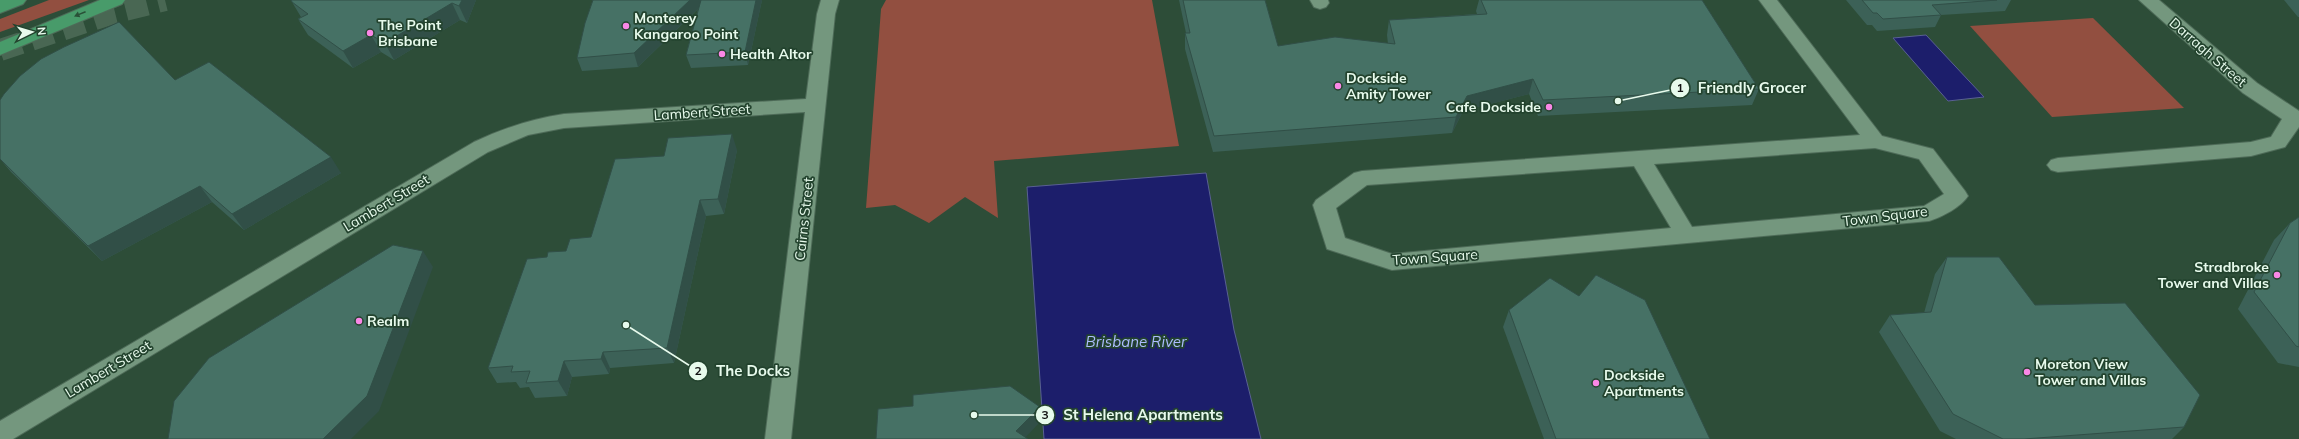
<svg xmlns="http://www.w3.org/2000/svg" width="2299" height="439" font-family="Mulish,sans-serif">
<rect width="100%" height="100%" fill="#2d4d38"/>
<g fill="#924f40">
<path d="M 49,0 L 89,0 L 0,32 L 0,19 Z"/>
<path d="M 886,0 L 1152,0 L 1179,146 L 994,161 L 998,218 L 965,197 L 929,223 L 895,205 L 866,208 L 881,9 Z"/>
<path d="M 2093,18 L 2184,108 L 2052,117 L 1970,26 Z"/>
</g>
<g fill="#1c1e6b" stroke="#596092">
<path d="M 1926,35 L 1984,97 L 1948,101 L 1893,38 Z"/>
<path d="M 1206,173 L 1234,330 L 1261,439 L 1044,439 L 1027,187 Z"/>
</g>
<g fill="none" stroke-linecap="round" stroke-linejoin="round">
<path stroke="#496753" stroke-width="22" stroke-dasharray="22 11" stroke-linecap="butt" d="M 0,50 L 113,13 L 165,0"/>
<defs>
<g id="minor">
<path d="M 821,0 L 839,0 L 835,14 L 791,439 L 765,439 L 805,112 L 564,128 L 528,135 L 488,152 L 13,439 L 0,439 L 0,421 L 474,142 C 503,128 532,119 564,114 L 806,99 L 817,14 Z"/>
<path d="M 1310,0 L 1328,0 L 1329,3 L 1326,7 L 1320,9 L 1314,7 Z"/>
<path d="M 1759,0 L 1777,0 L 1882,136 L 1933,149 L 1965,191 L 1968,196 C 1961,207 1942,217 1929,221 L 1392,270 L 1327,249 L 1313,205 L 1316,200 L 1354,173 L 1362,171 L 1860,135 ZM 1875,148 L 1919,159 L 1944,194 L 1924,206 L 1692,227 L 1654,164 ZM 1634,166 L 1671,228 L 1392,254 L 1345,238 L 1336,208 L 1367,185 Z"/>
<path d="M 2139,0 L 2159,0 L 2257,83 L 2299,111 L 2299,127 L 2285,147 L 2251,156 L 2058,172 L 2051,170 L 2047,165 L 2051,160 L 2058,158 L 2251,142 L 2271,137 L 2282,119 L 2243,93 Z"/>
</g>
<g id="primary">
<path d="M 0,0 L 26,0 L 23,4 L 0,13 Z"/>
<path d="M 100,0 L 125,0 L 122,4 L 0,55 L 0,42 Z"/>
</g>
</defs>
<use href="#minor" stroke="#4e6b58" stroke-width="2"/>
<use href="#primary" stroke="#4e6b58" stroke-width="2"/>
<use href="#minor" fill="#74977e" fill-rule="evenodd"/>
<use href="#primary" fill="#489b6a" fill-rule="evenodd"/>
</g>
<g fill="#3c6157">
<path d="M 476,0 L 467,23 L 460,20 L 394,60 L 381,52 L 353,68 L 308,35 L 298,19 L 301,17 L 292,2 Z"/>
<path d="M 593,0 L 762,0 L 748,65 L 691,68 L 686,55 L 698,9 L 638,67 L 582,71 L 577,58 Z"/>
<path d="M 1179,0 L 1265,0 L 1278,46 L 1388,44 L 1387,35 L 1389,20 L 1477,14 L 1476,11 L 1479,0 L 1702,0 L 1759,89 L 1752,105 L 1538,116 L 1529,94 L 1463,111 L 1452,133 L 1213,152 L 1185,49 L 1185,33 L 1186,33 Z"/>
<path d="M 1846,0 L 2011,0 L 2005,11 L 1941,15 L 1935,27 L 1877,31 L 1872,25 L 1867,25 Z"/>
<path d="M 2284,0 L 2299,0 L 2299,17 L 2298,17 Z"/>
<path d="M 175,80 L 341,173 L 244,230 L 212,202 L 102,261 L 11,172 L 0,159 L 0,100 Z"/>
<path d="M 737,150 L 724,214 L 706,216 L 674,363 L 610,368 L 609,374 L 572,377 L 567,396 L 535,398 L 529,387 L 520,388 L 516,382 L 497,383 L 488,368 L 547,257 L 566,251 L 591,237 L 664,156 Z"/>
<path d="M 2299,217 L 2299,367 L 2278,363 L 2238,309 L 2274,240 L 2290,223 Z"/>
<path d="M 1947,257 L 2035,305 L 2184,427 L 2172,439 L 1956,439 L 1940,431 L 1879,332 L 1890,315 L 1924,313 L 1935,274 Z"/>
<path d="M 1509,310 L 1710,439 L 1544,439 L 1503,327 Z"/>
</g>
<g fill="#314f47">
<path d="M 462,0 L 476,0 L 467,23 L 459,6 Z"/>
<path d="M 690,0 L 707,0 L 638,67 L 634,53 Z"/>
<path d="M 756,0 L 762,0 L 748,65 L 745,52 Z"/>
<path d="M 452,3 L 460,20 L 394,60 L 385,43 Z"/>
<path d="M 371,35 L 381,52 L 353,68 L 343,51 Z"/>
<path d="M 1533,79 L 1529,94 L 1463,111 L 1452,133 L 1456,117 L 1467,96 Z"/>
<path d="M 732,134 L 737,150 L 724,214 L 718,199 Z"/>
<path d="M 331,157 L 341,173 L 244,230 L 232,214 Z"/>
<path d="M 200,186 L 212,202 L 102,261 L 88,246 Z"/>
<path d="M 700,200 L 706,216 L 674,363 L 667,348 Z"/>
<path d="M 423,251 L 433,267 L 379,411 L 351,439 L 323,439 Z"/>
<path d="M 603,352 L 610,368 L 609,374 L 601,359 Z"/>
<path d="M 564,361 L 572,377 L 567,396 L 558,381 Z"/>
<path d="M 1040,407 L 1041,421 L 1024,439 L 1016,431 Z"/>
</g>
<g fill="#467165" stroke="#314f47">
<path d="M 291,0 L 462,0 L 459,6 L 452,3 L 385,43 L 371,35 L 343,51 L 298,19 L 308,14 L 292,2 Z"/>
<path d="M 593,0 L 690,0 L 634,53 L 577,58 L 585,23 Z"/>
<path d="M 701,0 L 756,0 L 745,52 L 686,55 Z"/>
<path d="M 1183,0 L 1265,0 L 1278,46 L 1335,37 L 1395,44 L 1389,20 L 1487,14 L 1481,0 L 1702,0 L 1759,89 L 1543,100 L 1533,79 L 1467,96 L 1456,117 L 1214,136 L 1185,33 L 1190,33 Z"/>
<path d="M 1862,0 L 1997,0 L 1932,5 L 1941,15 L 1883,19 L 1877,13 L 1873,13 Z"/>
<path d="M 119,22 L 175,80 L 209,62 L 331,157 L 232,214 L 200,186 L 88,246 L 0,159 L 0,100 L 4,94 L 20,76 L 41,59 L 64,47 Z"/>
<path d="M 732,134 L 718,199 L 700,200 L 667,348 L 603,352 L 601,359 L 564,361 L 558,381 L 526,383 L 530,371 L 511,372 L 513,366 L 488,368 L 527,259 L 547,257 L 548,252 L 566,251 L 570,239 L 591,237 L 615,159 L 664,156 L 668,138 Z"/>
<path d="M 2299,217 L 2299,347 L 2296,346 L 2254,292 L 2290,223 Z"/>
<path d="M 393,245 L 423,251 L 367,396 L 323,439 L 168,439 L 174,401 L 209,358 Z"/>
<path d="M 1947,257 L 1999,257 L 2035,305 L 2125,303 L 2200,395 L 2184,427 L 2024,439 L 2003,439 L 1953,414 L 1890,315 L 1931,312 Z"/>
<path d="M 1596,275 L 1645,300 L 1710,439 L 1556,439 L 1509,310 L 1550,278 L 1579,296 Z"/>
<path d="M 1010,386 L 1040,407 L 1016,431 L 1028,439 L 876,439 L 878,409 L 913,406 L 913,395 Z"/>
</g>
<defs><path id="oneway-solid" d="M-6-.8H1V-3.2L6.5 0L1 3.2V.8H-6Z"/></defs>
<use fill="#295037" href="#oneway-solid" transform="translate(80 14) rotate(158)"/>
<g fill="#fa87e6" stroke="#23432e" stroke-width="1.5">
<circle cx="626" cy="26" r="4"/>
<circle cx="370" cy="33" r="4"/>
<circle cx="722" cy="54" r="4"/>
<circle cx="1338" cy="86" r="4"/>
<circle cx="1549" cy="107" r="4"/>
<circle cx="2277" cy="275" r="4"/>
<circle cx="359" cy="321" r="4"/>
<circle cx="2027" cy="372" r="4"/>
<circle cx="1596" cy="383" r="4"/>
</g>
<g text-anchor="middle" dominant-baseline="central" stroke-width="3.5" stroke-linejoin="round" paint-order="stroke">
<g font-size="14" font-weight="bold" fill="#e7faec" stroke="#23432e" text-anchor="start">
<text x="634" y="18">Monterey<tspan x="634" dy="16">Kangaroo Point</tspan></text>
<text x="378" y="25">The Point<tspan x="378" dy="16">Brisbane</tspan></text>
<text x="730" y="54">Health Altor</text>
<text x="1346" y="78">Dockside<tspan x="1346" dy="16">Amity Tower</tspan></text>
<text x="1541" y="107" text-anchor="end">Cafe Dockside</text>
<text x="2269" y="267" text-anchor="end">Stradbroke<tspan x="2269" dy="16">Tower and Villas</tspan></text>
<text x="367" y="321">Realm</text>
<text x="2035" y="364">Moreton View<tspan x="2035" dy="16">Tower and Villas</tspan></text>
<text x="1604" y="375">Dockside<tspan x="1604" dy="16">Apartments</tspan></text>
</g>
<g font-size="14" fill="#e7faec" stroke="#23432e">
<text transform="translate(2208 52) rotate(41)">Darragh Street</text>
<text transform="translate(702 112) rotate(-4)">Lambert Street</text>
<text transform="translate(386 203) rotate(-31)">Lambert Street</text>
<text transform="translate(1885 216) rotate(-7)">Town Square</text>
<text transform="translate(804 219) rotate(-84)">Cairns Street</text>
<text transform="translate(1435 257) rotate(-4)">Town Square</text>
<text transform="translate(108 369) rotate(-31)">Lambert Street</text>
</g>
<g font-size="15" font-style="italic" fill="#adbcff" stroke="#23432e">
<text x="1136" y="341">Brisbane River</text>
</g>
</g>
<path fill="none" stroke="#e7faec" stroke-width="1.5" d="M1618 101L1680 88M626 325L698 371M974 415L1045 415"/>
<g fill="#e7faec" stroke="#23432e" stroke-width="1.5">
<circle cx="1618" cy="101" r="4"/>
<circle cx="626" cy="325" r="4"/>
<circle cx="974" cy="415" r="4"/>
<circle cx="1680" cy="88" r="10"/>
<circle cx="698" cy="371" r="10"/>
<circle cx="1045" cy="415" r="10"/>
</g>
<g font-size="12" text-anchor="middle" font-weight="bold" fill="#111">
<text x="1680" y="92">1</text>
<text x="698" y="375">2</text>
<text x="1045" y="419">3</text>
</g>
<g font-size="15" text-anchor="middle" font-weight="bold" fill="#e7faec" stroke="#23432e" stroke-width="3.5" stroke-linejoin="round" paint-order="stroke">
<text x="1752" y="93">Friendly Grocer</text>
<text x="753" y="376">The Docks</text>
<text x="1143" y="420">St Helena Apartments</text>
</g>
<g transform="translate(32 32) rotate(85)" stroke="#23432e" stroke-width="3" paint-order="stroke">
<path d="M0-3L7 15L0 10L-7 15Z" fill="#e7faec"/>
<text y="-6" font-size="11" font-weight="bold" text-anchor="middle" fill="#e7faec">N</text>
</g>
</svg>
